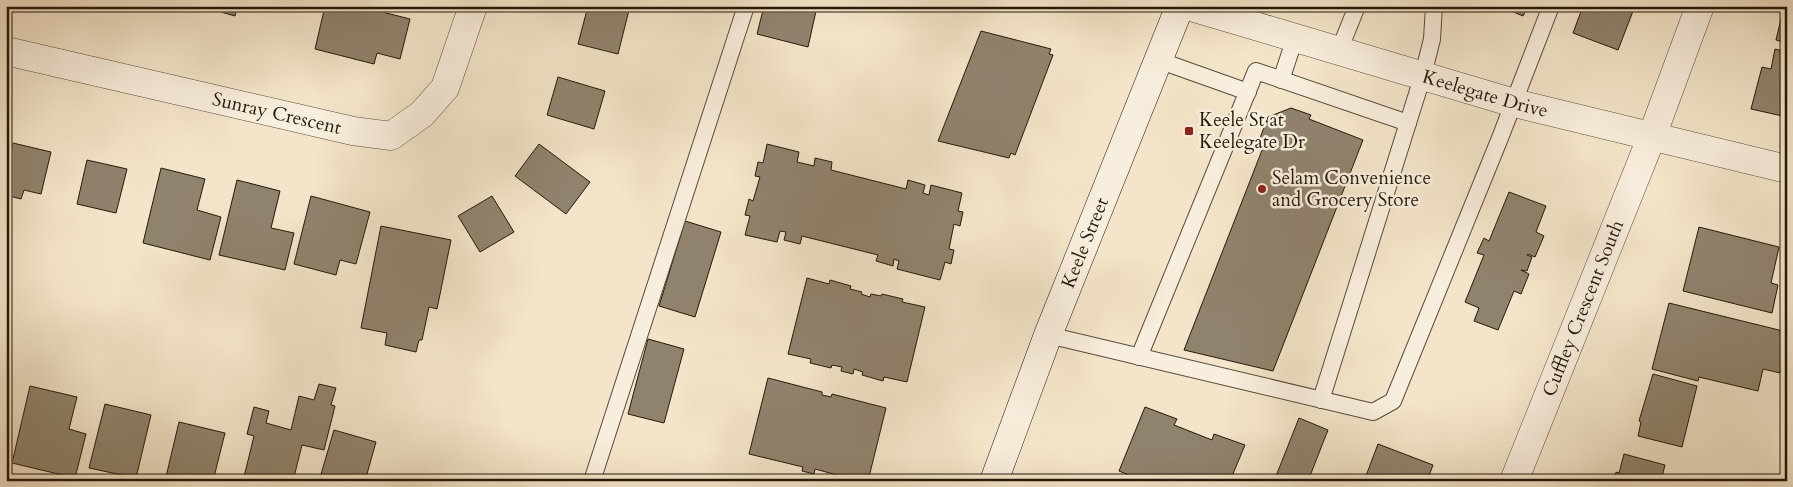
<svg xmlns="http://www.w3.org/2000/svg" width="1793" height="487" font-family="Cardo,serif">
<rect width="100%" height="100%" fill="#f4e5ca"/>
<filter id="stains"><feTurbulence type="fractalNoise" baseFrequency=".004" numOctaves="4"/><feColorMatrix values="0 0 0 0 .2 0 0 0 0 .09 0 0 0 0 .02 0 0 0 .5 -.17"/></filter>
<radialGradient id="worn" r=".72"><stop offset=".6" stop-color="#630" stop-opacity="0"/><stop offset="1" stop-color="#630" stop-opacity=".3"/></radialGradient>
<g fill="#90836e" stroke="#23190a">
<path d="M 200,6 L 237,6 L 235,16 Z"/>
<path d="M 325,6 L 359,6 L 410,19 L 400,59 L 377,53 L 374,64 L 315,49 Z"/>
<path d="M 588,6 L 630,6 L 618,54 L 578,44 Z"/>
<path d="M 764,6 L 798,6 L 816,11 L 808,47 L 757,34 Z"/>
<path d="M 1069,6 L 1082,6 L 1080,10 Z"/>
<path d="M 1499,6 L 1528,6 L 1523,16 Z"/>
<path d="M 1583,6 L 1635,6 L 1618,50 L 1573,33 Z"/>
<path d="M 1784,6 L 1787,6 L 1787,43 L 1776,40 Z"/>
<path d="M 981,31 L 1051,49 L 1049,54 L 1053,55 L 1015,155 L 1011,153 L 1009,158 L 938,141 Z"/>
<path d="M 1775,49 L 1787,52 L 1787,117 L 1751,109 L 1762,67 L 1771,69 Z"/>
<path d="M 558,77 L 605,91 L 594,129 L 547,115 Z"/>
<path d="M 1291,108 L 1311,115 L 1309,119 L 1363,140 L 1273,371 L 1184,350 L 1266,140 L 1260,138 L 1268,117 Z"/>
<path d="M 13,143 L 51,152 L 41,194 L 24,190 L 21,199 L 6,195 L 6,170 Z"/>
<path d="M 539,144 L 590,182 L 566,214 L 515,176 Z"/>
<path d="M 767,144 L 799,152 L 797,162 L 814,166 L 815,158 L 832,162 L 831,170 L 906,189 L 908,180 L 925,185 L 923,193 L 929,195 L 931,185 L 962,193 L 958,211 L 963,212 L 960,226 L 954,224 L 949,249 L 954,250 L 951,264 L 945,262 L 940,280 L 897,269 L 899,261 L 894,259 L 893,266 L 876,261 L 878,255 L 802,236 L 800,244 L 784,240 L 786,232 L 780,231 L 777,242 L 745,235 L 750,216 L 745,215 L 749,199 L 753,201 L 760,177 L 755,176 L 758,162 L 763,163 Z"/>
<path d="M 87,160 L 127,169 L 116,213 L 77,204 Z"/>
<path d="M 161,168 L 205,179 L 197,210 L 221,217 L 210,260 L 143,243 Z"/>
<path d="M 237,180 L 280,191 L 271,228 L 294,233 L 285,270 L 219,255 Z"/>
<path d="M 1509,192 L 1546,206 L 1536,232 L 1544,236 L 1535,257 L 1528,254 L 1527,255 L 1532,257 L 1527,271 L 1521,270 L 1529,274 L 1521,294 L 1514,291 L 1498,330 L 1474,321 L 1479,308 L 1465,302 L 1484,255 L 1477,253 L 1484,238 L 1489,241 Z"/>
<path d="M 311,196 L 370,212 L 356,264 L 340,260 L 336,275 L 294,264 Z"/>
<path d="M 492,196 L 514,232 L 480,252 L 458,216 Z"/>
<path d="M 685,221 L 721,232 L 695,317 L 659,306 Z"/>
<path d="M 381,226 L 451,240 L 437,309 L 429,307 L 422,340 L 419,340 L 416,352 L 385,345 L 387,333 L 361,328 Z"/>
<path d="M 1699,227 L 1779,247 L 1771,283 L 1778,285 L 1772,313 L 1683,291 Z"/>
<path d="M 807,278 L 829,284 L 830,280 L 851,286 L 850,289 L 862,292 L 861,294 L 870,297 L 871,294 L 881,296 L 882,294 L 903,299 L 902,302 L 925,307 L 907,382 L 884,377 L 883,381 L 862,375 L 863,372 L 854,369 L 853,374 L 841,371 L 842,367 L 832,365 L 831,368 L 810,363 L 811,359 L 788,354 Z"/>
<path d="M 1669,303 L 1787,332 L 1787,344 L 1780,373 L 1763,369 L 1758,391 L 1699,377 L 1698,381 L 1652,369 Z"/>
<path d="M 648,339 L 684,349 L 664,423 L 628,414 Z"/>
<path d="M 1653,374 L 1697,386 L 1682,447 L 1638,436 L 1641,422 L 1639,421 Z"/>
<path d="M 768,378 L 822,392 L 822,395 L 831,397 L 832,394 L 886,408 L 868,481 L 859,481 L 815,469 L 814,474 L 802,471 L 803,467 L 749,454 Z"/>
<path d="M 319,384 L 336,388 L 331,405 L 335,406 L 324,450 L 302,445 L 293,481 L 243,481 L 254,436 L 247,434 L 254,407 L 269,411 L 266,423 L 291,430 L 299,396 L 314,400 Z"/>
<path d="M 30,386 L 77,397 L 69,429 L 86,434 L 75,478 L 12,463 Z"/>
<path d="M 105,404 L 151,415 L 136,478 L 89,468 Z"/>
<path d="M 1145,407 L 1177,419 L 1174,425 L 1212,440 L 1214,434 L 1245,445 L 1230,481 L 1143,481 L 1119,471 Z"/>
<path d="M 1299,418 L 1328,430 L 1308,481 L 1274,481 Z"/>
<path d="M 179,422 L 225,433 L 213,481 L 165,481 Z"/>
<path d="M 334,430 L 376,442 L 365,481 L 319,481 Z"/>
<path d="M 1378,444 L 1433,465 L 1427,481 L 1364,481 Z"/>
<path d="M 1624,454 L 1665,465 L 1661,481 L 1614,481 L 1616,472 L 1619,473 Z"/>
</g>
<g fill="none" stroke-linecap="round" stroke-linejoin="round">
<defs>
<g id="service">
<path d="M 1339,51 L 1357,6"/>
<path d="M 1158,60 L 1248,92"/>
<path d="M 1281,80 L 1295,38"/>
<path d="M 1048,335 L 1373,412 L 1393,401 L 1500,138 L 1551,6"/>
<path d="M 1139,357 L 1256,71 L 1408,123"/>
<path d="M 1321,400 L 1423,75 L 1432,39 L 1434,6"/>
<path d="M 592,481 L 746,6"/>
</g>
<g id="minor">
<path id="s1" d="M 1188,6 L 1514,103 L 1787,169"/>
<path id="s2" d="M 6,51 L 353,131 L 391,136 L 422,114 L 445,88 L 473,6"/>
<path id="s3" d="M 1514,481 L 1652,136 L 1700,6"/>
</g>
<g id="secondary">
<path id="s4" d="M 994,481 L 1048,335 L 1180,6"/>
</g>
</defs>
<use href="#service" stroke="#574c3a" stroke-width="18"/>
<use href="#minor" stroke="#574c3a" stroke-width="29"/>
<use href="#secondary" stroke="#23190a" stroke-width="29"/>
<use href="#service" stroke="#f8eedd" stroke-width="16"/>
<use href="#minor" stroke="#f8eedd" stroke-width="28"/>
<use href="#secondary" stroke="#f8eedd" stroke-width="28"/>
</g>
<g fill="#8f2418" stroke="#f8eedd" stroke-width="2">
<rect x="1184" y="126" width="10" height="10" rx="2.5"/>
<circle cx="1262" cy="189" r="5"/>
</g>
<g text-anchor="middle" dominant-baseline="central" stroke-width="5" stroke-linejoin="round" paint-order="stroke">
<g font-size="19" fill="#23190a" stroke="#f8eedd">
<text stroke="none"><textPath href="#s1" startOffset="310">Keelegate Drive</textPath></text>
<text stroke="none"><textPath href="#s2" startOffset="278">Sunray Crescent</textPath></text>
<text stroke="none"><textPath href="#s4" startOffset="255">Keele Street</textPath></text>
<text stroke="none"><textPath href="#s3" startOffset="186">Cuffley Crescent South</textPath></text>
</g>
<g font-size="19" fill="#23190a" stroke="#f8eedd" text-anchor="start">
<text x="1199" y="120">Keele St at<tspan x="1199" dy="22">Keelegate Dr</tspan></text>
<text x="1272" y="178">Selam Convenience<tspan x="1272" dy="22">and Grocery Store</tspan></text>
</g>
</g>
<rect width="1793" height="487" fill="none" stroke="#f4e5ca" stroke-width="25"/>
<rect x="8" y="8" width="1778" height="472" fill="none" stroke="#23190a" stroke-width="2.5"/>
<rect x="12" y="12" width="1768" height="462" fill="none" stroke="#23190a"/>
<rect width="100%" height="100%" filter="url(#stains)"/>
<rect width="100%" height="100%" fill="url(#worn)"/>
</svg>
